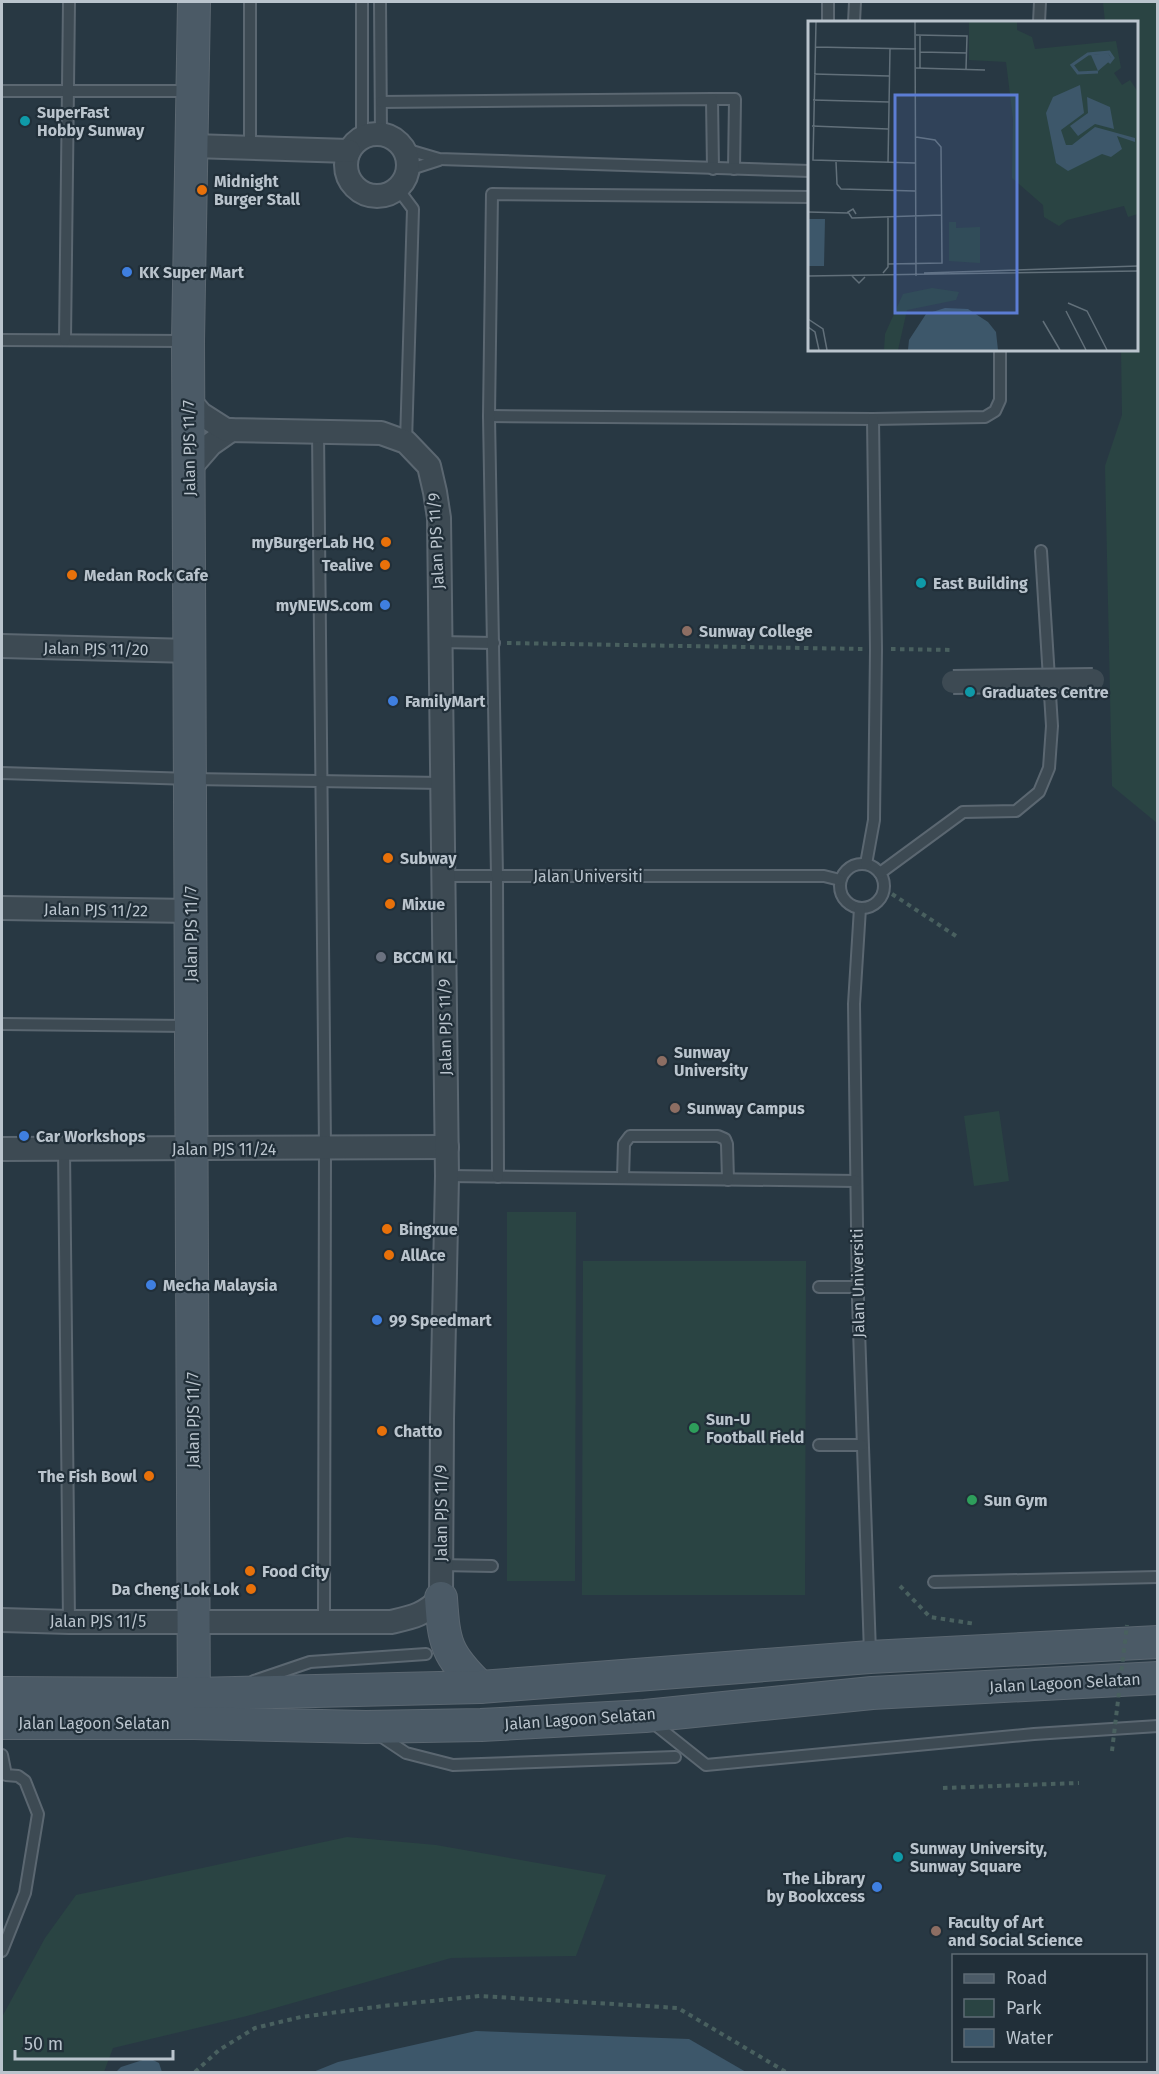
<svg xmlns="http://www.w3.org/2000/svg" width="1159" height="2074" font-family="'Fira Sans',sans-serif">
<rect width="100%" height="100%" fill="#283843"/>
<g fill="#2a4443">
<path d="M 1103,2 L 1157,2 L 1157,823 L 1112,786 L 1105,466 L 1122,415 L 1121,350 L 1136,350 L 1136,22 L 1105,22 Z"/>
<path d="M 999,1111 L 1009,1181 L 974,1186 L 964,1116 Z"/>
<path d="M 507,1212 L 576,1212 L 575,1581 L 507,1581 Z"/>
<path d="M 583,1261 L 806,1261 L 805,1595 L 582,1595 Z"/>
<path d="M 347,1837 L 436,1845 L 606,1875 L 576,1956 L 451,1958 L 247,2016 L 113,2048 L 104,2072 L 2,2072 L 2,2017 L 45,1938 L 76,1895 Z"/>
</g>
<g fill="#3d576a">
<path d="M 476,2031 L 689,2039 L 746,2072 L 313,2072 L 338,2062 Z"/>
<path d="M 149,2058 L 159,2063 L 162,2072 L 116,2072 L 121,2067 Z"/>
</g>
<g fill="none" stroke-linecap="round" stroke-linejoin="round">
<defs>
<g id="lane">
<path d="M 362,2 L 362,137"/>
<path d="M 380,2 L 381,134"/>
<path d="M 828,22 L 828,2"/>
<path d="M 854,22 L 855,2"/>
<path d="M 1039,22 L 1040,2"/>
<path d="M 2,91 L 190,91"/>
<path d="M 712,99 L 735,99 L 734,169"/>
<path d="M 381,102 L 712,99 L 713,169"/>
<path d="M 250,148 L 250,2"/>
<path d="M 405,149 L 439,159 L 810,171"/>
<path d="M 408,170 L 439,160"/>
<path d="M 398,189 L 413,209 L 406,442"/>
<path d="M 2,340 L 184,341"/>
<path d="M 65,340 L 69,2"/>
<path d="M 489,416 L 873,419 L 985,417 L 995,411 L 1000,400 L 1000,350"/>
<path d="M 318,431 L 325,1148 L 324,1623"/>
<path d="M 440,642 L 494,643"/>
<path d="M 2,773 L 191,779 L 442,783"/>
<circle cx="862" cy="886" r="22"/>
<path d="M 866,864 L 874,820 L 876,649 L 873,419"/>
<path d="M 880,873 L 963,812 L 1016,811 L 1039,792 L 1049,768 L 1052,726 L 1041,551"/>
<path d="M 443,876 L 824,876 L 840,880"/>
<path d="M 860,908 L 854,1004 L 858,1300 L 870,1653"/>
<path d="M 2,1024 L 187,1026"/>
<path d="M 64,1149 L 69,1622"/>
<path d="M 447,1176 L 856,1181"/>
<path d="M 498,1177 L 497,876 L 489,416 L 492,194 L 810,197"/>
<path d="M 623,1178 L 624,1144 L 630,1136 L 718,1136 L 725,1139 L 727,1144 L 728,1180"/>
<path d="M 819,1287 L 858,1287"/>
<path d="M 819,1445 L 862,1445"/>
<path d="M 440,1565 L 492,1566"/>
<path d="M 934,1582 L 1158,1577"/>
<path d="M 254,1681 L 310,1662 L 426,1654"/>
<path d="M 652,1722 L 706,1765 L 1034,1734 L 1158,1726"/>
<path d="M 379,1735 L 406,1753 L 453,1765 L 675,1757"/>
<path d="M 2,1755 L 6,1775 L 18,1776 L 25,1781 L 38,1814 L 25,1893 L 2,1951"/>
</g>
<g id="street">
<circle cx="377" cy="165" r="31"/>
<path d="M 193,146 L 349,151"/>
<path d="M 190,468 L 211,444 L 231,430"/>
<path d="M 2,646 L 191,651"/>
<path d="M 2,908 L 191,911"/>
<path d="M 2,1149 L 447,1147"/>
<path d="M 2,1620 L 69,1622 L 391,1622 C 413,1617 424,1615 441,1598 L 442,1419 L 447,1176 L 439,518 L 435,492 L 429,466 L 406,442 L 381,433 L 226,430 L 201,414 L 188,399"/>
</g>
<g id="secondary">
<path d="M 194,2 L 188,341 L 194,1723"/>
<path d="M 441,1598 C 444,1644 446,1654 480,1687"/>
<path d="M 2,1693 L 194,1694 L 480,1687 L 870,1657 L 1158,1642"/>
<path d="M 2,1723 L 194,1723 L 366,1727 L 481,1725 L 645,1716 L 872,1693 L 1158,1678"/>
</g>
</defs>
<use href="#lane" stroke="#5b6771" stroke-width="14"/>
<use href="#street" stroke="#5b6771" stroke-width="26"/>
<use href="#secondary" stroke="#5b6771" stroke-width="34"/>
<g stroke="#49605f" stroke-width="4" stroke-dasharray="4.5 4.5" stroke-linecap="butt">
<path d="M 507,643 L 863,649"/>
<path d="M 891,649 L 953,650"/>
<path d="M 892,894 L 959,938"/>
<path d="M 900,1586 L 930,1617 L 976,1624"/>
<path d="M 943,1788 L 1079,1783"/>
<path d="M 195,2072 L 219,2050 L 255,2028 L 301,2017 L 383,2006 L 480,1996 L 678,2008 L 786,2072"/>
</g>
<use href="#lane" stroke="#3d4a53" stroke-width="10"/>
<use href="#street" stroke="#3d4a53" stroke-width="22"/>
<use href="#secondary" stroke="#4b5a66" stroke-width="32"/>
<defs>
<path id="street-bridge" d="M 953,682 L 1093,680"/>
</defs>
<use href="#street-bridge" stroke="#5b6771" stroke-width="26" stroke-linecap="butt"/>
<path stroke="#49605f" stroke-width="4" stroke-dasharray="4.5 4.5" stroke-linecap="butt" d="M 1112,1751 L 1127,1625"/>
<use href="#street-bridge" stroke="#3d4a53" stroke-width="22"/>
</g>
<g fill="#0f9aa8" stroke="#212f39" stroke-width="2">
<circle cx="25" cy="121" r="6"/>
<circle cx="921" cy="583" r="6"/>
<circle cx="970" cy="692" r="6"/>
<circle cx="898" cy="1857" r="6"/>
</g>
<g fill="#e8710a" stroke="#212f39" stroke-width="2">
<circle cx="202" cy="190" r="6"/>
<circle cx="386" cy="542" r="6"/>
<circle cx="385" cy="565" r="6"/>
<circle cx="72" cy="575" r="6"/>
<circle cx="388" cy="858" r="6"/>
<circle cx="390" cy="904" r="6"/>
<circle cx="387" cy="1229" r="6"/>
<circle cx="389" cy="1255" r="6"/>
<circle cx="382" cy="1431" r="6"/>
<circle cx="149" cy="1476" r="6"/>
<circle cx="250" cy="1571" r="6"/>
<circle cx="251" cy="1589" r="6"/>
</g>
<g fill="#3f7fe0" stroke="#212f39" stroke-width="2">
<circle cx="127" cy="272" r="6"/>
<circle cx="385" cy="605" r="6"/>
<circle cx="393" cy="701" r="6"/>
<circle cx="24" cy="1136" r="6"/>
<circle cx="151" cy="1285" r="6"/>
<circle cx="377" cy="1320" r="6"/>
<circle cx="877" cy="1887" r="6"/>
</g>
<g fill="#8d6e63" stroke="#212f39" stroke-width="2">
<circle cx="687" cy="631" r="6"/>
<circle cx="662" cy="1061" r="6"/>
<circle cx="675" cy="1108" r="6"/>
<circle cx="936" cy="1931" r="6"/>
</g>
<circle fill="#6b7280" stroke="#212f39" stroke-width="2" cx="381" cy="957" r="6"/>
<g fill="#2e9e5b" stroke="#212f39" stroke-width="2">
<circle cx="694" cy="1428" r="6"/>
<circle cx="972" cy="1500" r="6"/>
</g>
<g text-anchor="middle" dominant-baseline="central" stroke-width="4.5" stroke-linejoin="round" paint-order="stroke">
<g font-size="16" font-weight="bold" fill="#bac4cd" stroke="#212f39" text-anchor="start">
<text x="37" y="112">SuperFast<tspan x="37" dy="18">Hobby Sunway</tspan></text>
<text x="214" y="181">Midnight<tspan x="214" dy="18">Burger Stall</tspan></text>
<text x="139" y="272">KK Super Mart</text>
<text x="374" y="542" text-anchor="end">myBurgerLab HQ</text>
<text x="373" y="565" text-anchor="end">Tealive</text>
<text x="84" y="575">Medan Rock Cafe</text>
<text x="933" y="583">East Building</text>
<text x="373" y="605" text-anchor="end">myNEWS.com</text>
<text x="699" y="631">Sunway College</text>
<text x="982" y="692">Graduates Centre</text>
<text x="405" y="701">FamilyMart</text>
<text x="400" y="858">Subway</text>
<text x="402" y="904">Mixue</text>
<text x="393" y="957">BCCM KL</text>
<text x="674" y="1052">Sunway<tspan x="674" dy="18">University</tspan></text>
<text x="687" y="1108">Sunway Campus</text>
<text x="36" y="1136">Car Workshops</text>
<text x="399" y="1229">Bingxue</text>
<text x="401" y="1255">AllAce</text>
<text x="163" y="1285">Mecha Malaysia</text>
<text x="389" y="1320">99 Speedmart</text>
<text x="706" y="1419">Sun-U<tspan x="706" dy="18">Football Field</tspan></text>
<text x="394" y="1431">Chatto</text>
<text x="137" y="1476" text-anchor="end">The Fish Bowl</text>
<text x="984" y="1500">Sun Gym</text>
<text x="262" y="1571">Food City</text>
<text x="239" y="1589" text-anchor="end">Da Cheng Lok Lok</text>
<text x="910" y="1848">Sunway University,<tspan x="910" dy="18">Sunway Square</tspan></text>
<text x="865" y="1878" text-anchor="end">The Library<tspan x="865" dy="18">by Bookxcess</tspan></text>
<text x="948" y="1922">Faculty of Art<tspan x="948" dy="18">and Social Science</tspan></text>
</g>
<g font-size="16" fill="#bac4cd" stroke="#212f39">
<text transform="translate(189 448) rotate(-91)">Jalan PJS 11/7</text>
<text transform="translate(436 541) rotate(-93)">Jalan PJS 11/9</text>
<text transform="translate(96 649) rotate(1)">Jalan PJS 11/20</text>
<text x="588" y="876">Jalan Universiti</text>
<text transform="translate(96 910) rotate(1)">Jalan PJS 11/22</text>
<text transform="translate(191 934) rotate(-90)">Jalan PJS 11/7</text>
<text transform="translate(445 1027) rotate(-91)">Jalan PJS 11/9</text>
<text x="224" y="1149">Jalan PJS 11/24</text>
<text transform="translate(858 1283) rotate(-91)">Jalan Universiti</text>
<text transform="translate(193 1420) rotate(-90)">Jalan PJS 11/7</text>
<text transform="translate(441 1513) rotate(-90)">Jalan PJS 11/9</text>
<text x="98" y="1621">Jalan PJS 11/5</text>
<text transform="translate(1065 1683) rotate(-3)">Jalan Lagoon Selatan</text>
<text transform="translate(580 1719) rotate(-4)">Jalan Lagoon Selatan</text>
<text x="94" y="1723">Jalan Lagoon Selatan</text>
</g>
</g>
<g transform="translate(808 21)">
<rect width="330" height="330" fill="#283843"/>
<path d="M 161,1 L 209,1 L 209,9 L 224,16 L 227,28 L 308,20 L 313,47 L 306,52 L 314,64 L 322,59 L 330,71 L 330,193 L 320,196 L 316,185 L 259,199 L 251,205 L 236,196 L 235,184 L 204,157 L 205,98 L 198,41 L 161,39 ZM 141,201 L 148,201 L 148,207 L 172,206 L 172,242 L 141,240 ZM 124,267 L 151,271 L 148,279 L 99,289 L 90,329 L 76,329 L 77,313 L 95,273 Z" fill="#2a4443"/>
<path d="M 300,32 L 304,38 L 290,50 L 283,34 ZM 272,64 L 276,92 L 253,109 L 258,124 L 264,124 L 287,106 L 327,117 L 327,121 L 309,115 L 314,128 L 303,136 L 294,133 L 260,150 L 248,142 L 238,92 L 245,76 ZM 279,76 L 302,86 L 306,108 L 287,103 L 270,115 L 262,105 L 280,92 ZM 0,198 L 17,198 L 16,245 L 0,245 ZM 137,287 L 160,288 L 180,301 L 188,311 L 190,329 L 100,329 L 101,319 L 118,293 Z" fill="#3d576a"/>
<path fill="none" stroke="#3d576a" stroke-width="3" d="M 290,51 L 270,52 L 264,44 L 280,33 L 301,31 L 305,37 L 301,42"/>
<path fill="none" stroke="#62707a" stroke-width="1.5" d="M 8,1 L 5,139 L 107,142M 107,1 L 108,255M 108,14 L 159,15 L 158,48M 112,14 L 112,47M 7,26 L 108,28M 112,31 L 159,32M 108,47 L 177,49M 6,53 L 81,55M 5,79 L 81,81M 4,105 L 80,108M 28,141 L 29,163 L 33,168 L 107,170M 80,142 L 82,28M 0,191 L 40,192M 48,193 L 45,188 L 40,191 L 44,197 L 134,194M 80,243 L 134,242 L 133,126 L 127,119 L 108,116M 75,252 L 80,246 L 80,195M 116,252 L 330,245M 0,255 L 330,250M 44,255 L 51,262 L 57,256M 260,282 L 279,290 L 299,329M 258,290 L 278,329M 0,298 L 15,308 L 19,329M 235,300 L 252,329M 0,306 L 7,311 L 11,329"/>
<path fill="#5c7dd4" fill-opacity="0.15" stroke="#5c7dd4" stroke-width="3" d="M 87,74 L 209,74 L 209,292 L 87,292 Z"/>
<rect width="330" height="330" fill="none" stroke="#bac4cd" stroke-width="3"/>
</g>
<rect width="1159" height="2074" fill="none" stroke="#bac4cd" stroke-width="6"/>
<rect x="952" y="1954" width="195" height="108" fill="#212f39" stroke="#5e6b74" stroke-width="1.5"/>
<rect x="964" y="1974" width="30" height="9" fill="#4b5a66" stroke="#5e6b74" stroke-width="1.5"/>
<text x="1006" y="1984" font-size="18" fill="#bac4cd">Road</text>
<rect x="964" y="1999" width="30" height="18" fill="#2a4443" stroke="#5e6b74" stroke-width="1.5"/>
<text x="1006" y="2014" font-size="18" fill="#bac4cd">Park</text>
<rect x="964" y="2029" width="30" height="18" fill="#3d576a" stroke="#5e6b74" stroke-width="1.5"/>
<text x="1006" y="2044" font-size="18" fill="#bac4cd">Water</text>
<path d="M15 2050v9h158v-9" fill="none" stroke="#bac4cd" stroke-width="3"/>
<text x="24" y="2050" font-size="18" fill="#bac4cd" stroke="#212f39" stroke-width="4.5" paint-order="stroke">50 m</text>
</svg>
